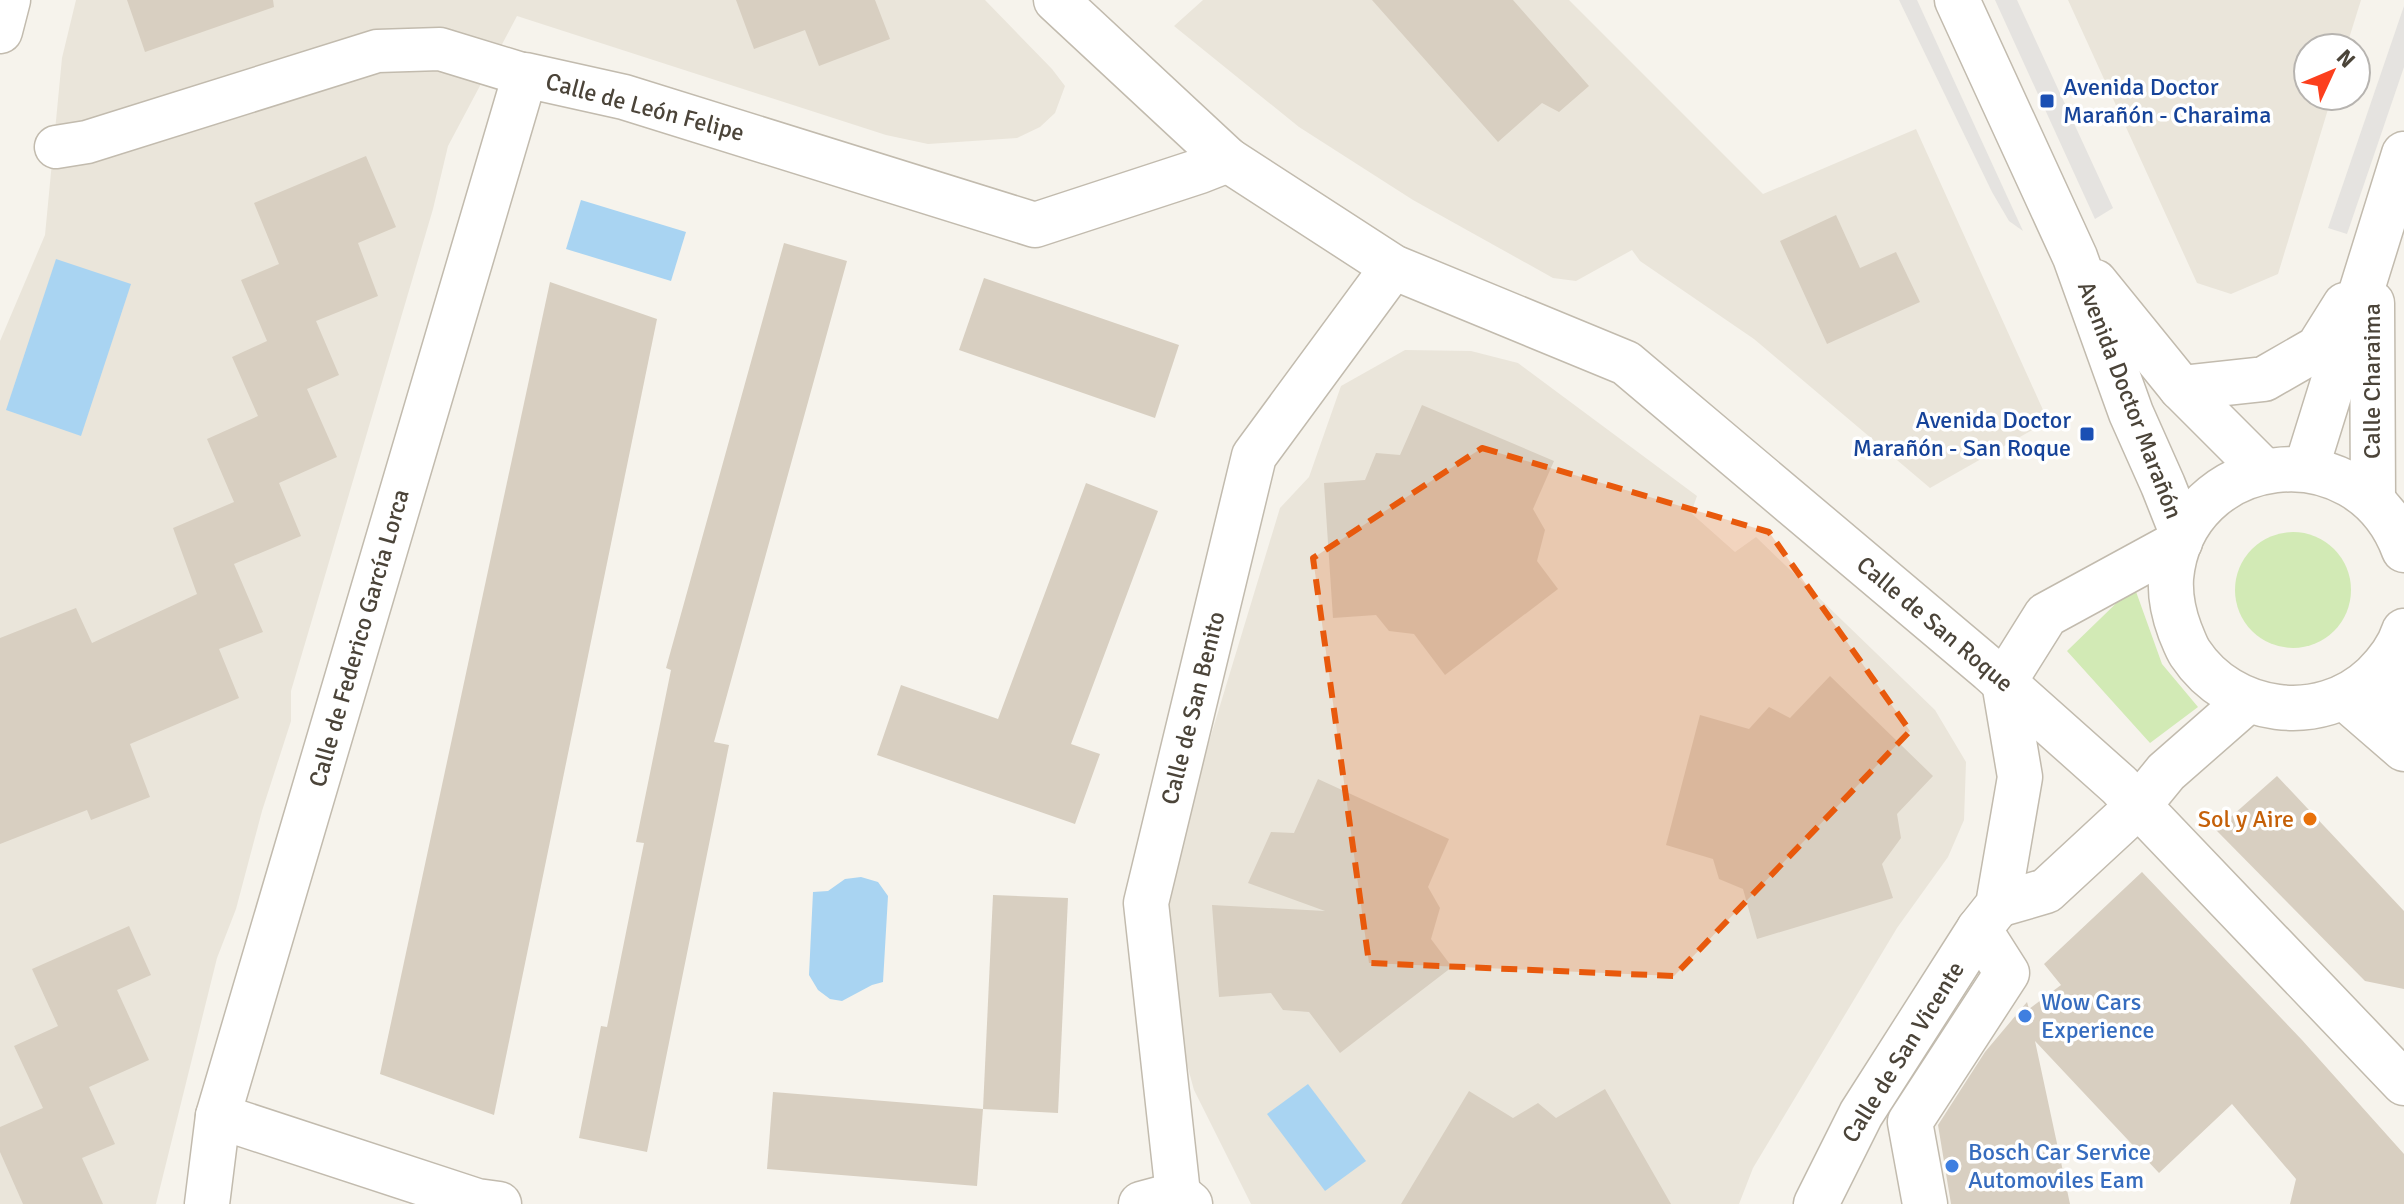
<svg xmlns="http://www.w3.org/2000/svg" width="2404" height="1204" font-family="Signika,sans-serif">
<rect width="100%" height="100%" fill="#f6f3ec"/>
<g fill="#eae5da">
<path d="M 76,0 L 985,0 L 1052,69 L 1065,86 L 1055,113 L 1040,127 L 1017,138 L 928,144 L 886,135 L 517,16 L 448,146 L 433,209 L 291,691 L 291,721 L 262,811 L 236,909 L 217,958 L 156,1204 L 0,1204 L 0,341 L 45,235 L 62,58 Z"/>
<path d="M 1203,0 L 1569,0 L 1763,194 L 1916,129 L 2048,421 L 1930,488 L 1754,339 L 1640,261 L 1632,250 L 1576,281 L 1553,278 L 1413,200 L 1299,127 L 1174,26 Z"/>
<path d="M 2068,0 L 2361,0 L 2346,48 L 2308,48 L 2308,96 L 2332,96 L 2278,274 L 2231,294 L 2197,283 Z"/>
<path d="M 1405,350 L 1471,351 L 1518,363 L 1697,496 L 1691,513 L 1735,552 L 1756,537 L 1935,710 L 1966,762 L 1964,820 L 1948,857 L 1897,928 L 1753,1168 L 1739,1204 L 1251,1204 L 1194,1090 L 1169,999 L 1166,931 L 1175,854 L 1280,508 L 1309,477 L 1341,386 Z"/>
</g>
<g fill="#d2eab5">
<circle cx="2293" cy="590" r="58"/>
<path d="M 2134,586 L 2162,664 L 2198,707 L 2150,743 L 2067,651 Z"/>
</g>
<g fill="#e5e3e0">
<path d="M 1899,0 L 1917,0 L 2023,231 L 2009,221 L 1992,192 Z"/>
<path d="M 1995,0 L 2017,0 L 2113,208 L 2095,219 Z"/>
<path d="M 2404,6 L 2404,67 L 2347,234 L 2328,228 Z"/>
</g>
<g fill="#a9d4f2">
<path d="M 581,200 L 686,232 L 671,281 L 566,249 Z"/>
<path d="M 56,259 L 131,284 L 81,436 L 6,410 Z"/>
<path d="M 861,877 L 878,882 L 888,896 L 883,982 L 872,985 L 842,1001 L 830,999 L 818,990 L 809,975 L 813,892 L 828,891 L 845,879 Z"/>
<path d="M 1308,1084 L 1366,1161 L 1325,1191 L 1267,1114 Z"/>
</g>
<g fill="#d8cfc1">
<path d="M 127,0 L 273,0 L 274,7 L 145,52 Z"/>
<path d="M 736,0 L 875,0 L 890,39 L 819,66 L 805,30 L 754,49 Z"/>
<path d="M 1372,0 L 1513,0 L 1589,86 L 1559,112 L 1542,103 L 1498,142 Z"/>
<path d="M 366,156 L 396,227 L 358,243 L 378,296 L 316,321 L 339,375 L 307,389 L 337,457 L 279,483 L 301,536 L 234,564 L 263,632 L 219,649 L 239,698 L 130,744 L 150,797 L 91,820 L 87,810 L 0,844 L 0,638 L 76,608 L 92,643 L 197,594 L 173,528 L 234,502 L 207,439 L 258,416 L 232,357 L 267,341 L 241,280 L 279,264 L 254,203 Z"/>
<path d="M 1836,215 L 1860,268 L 1896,252 L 1920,302 L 1827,344 L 1780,241 Z"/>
<path d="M 784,243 L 847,261 L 714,742 L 729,745 L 647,1152 L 579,1138 L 601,1026 L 607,1027 L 644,843 L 636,842 L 671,670 L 666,668 Z"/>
<path d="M 984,278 L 1179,345 L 1155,418 L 959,350 Z"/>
<path d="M 550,282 L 657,319 L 494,1115 L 380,1074 Z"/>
<path d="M 1422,405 L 1554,461 L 1533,509 L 1545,530 L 1537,561 L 1558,589 L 1445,675 L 1414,634 L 1389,631 L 1376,615 L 1333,618 L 1324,483 L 1365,480 L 1376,453 L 1400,455 Z"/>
<path d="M 1086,483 L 1158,511 L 1071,744 L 1100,754 L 1075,824 L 877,755 L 901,685 L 998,719 Z"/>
<path d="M 1830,676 L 1933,776 L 1897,814 L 1901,838 L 1882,864 L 1893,898 L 1757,939 L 1743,889 L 1719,879 L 1713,859 L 1666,845 L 1700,715 L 1749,729 L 1769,707 L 1790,718 Z"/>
<path d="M 2277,776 L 2404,911 L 2404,989 L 2365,981 L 2216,830 Z"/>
<path d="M 1318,779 L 1449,839 L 1428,887 L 1440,908 L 1431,939 L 1452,967 L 1340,1053 L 1309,1012 L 1283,1010 L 1271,993 L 1219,997 L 1212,905 L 1325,911 L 1248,883 L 1271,832 L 1294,833 Z"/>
<path d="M 2142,872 L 2302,1040 L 2404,1154 L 2404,1204 L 2290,1204 L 2296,1179 L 2232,1104 L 2159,1173 L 2035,1041 L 2070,1204 L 1951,1204 L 1938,1125 L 1985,1052 L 2027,1002 L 2029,1009 L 2061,985 L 2044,964 Z"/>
<path d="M 993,895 L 1068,898 L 1058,1113 L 983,1109 Z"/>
<path d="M 129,926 L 151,975 L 117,990 L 149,1060 L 89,1087 L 115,1144 L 82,1158 L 103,1204 L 23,1204 L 0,1152 L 0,1127 L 43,1108 L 14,1046 L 58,1026 L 32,969 Z"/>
<path d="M 1605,1089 L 1671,1204 L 1401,1204 L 1469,1091 L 1513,1118 L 1538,1103 L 1556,1118 Z"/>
<path d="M 773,1092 L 983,1109 L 977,1186 L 767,1169 Z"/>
</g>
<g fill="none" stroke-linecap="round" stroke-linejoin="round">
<defs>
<path id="pedestrian" d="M 56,147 L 87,142 L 377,51 L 440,49 L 525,75"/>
<g id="minor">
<path d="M 1056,0 L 1228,160 L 1393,267 L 1626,363 L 1990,670 L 2119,785 L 2404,1083"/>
<path d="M 1957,0 L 2075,257 L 2131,413 L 2163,485 L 2182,533"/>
<path d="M 0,31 L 8,0"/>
<path d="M 2095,282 L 2181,388 L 2264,471"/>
<path d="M 2372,303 L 2373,500"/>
<path d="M 2181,388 L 2264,379 L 2318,348 L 2345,305"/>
<path d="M 2306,469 L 2404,154"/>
<path d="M 2404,550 C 2359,428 2183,450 2171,578 C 2170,595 2174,615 2180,631 C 2183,638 2186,647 2190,653 C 2231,715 2320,727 2374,676 C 2386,664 2399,647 2404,631"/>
<path d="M 2385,665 L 2404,699"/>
<path d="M 2344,697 L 2404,749"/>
<path d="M 1998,905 L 2046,891 L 2139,805 L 2166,772 L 2247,701"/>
<path d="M 218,1116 L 477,1201 L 499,1204"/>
<path d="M 1178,1194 L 1146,903 L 1254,456 L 1393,267"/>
<path d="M 207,1204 L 218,1116 L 525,75 L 624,97 L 1035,225 L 1200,171 L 1228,160"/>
<path d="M 1141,1204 L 1178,1194 L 1190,1204"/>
<path d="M 1816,1204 L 1861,1114 L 1979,929 L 1998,905 L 2020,777 L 2004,682 L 2046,615 L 2180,542"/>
<path d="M 1925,1204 L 1910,1122 L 2007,973 L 1979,929"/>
</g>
</defs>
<use href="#pedestrian" stroke="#c2bbae" stroke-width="45"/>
<use href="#minor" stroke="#c2bbae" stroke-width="47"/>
<use href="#pedestrian" stroke="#fff" stroke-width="42"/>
<use href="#minor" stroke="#fff" stroke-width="44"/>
</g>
<path fill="#e8590c" fill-opacity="0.2" stroke="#e8590c" stroke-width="6" stroke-dasharray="16 10" stroke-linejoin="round" d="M 1482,448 L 1769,532 L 1910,731 L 1674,976 L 1369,963 L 1313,558 Z"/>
<g fill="#1a4fb4" stroke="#fff" stroke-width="3">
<rect x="2039" y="93" width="16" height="16" rx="4"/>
<rect x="2079" y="426" width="16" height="16" rx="4"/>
</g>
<circle fill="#e8710a" stroke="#fff" stroke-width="3" cx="2310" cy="819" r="8"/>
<g fill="#3f7fe0" stroke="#fff" stroke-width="3">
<circle cx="2025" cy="1016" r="8"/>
<circle cx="1952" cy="1166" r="8"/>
</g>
<g text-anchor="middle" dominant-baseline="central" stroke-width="7" stroke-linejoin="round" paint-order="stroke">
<g font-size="24" fill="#164399" stroke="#fff" text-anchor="start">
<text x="2063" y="87">Avenida Doctor<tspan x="2063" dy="28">Marañón - Charaima</tspan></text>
<text x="2071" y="420" text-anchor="end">Avenida Doctor<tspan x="2071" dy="28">Marañón - San Roque</tspan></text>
</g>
<g font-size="24" fill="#4b4439" stroke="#fff">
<text transform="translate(645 107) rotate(15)">Calle de León Felipe</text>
<text transform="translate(2372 381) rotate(-90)">Calle Charaima</text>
<text transform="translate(2130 400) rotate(69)">Avenida Doctor Marañón</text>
<text transform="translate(1935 624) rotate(40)">Calle de San Roque</text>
<text transform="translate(359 638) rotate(-74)">Calle de Federico García Lorca</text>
<text transform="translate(1193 708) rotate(-76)">Calle de San Benito</text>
<text transform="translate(1903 1052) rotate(-58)">Calle de San Vicente</text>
</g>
<g font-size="24" fill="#c56008" stroke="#fff" text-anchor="end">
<text x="2294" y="819">Sol y Aire</text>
</g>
<g font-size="24" fill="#366cbe" stroke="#fff" text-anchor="start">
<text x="2041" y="1002">Wow Cars<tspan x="2041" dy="28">Experience</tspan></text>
<text x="1968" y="1152">Bosch Car Service<tspan x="1968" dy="28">Automoviles Eam</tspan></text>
</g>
</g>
<g transform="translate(2332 72) rotate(46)"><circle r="38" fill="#ffffff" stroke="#b7b4b0" stroke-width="2"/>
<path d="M0-6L14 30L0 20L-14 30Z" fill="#fc3f1d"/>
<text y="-12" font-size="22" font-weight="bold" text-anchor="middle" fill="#4b4439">N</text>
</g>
</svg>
